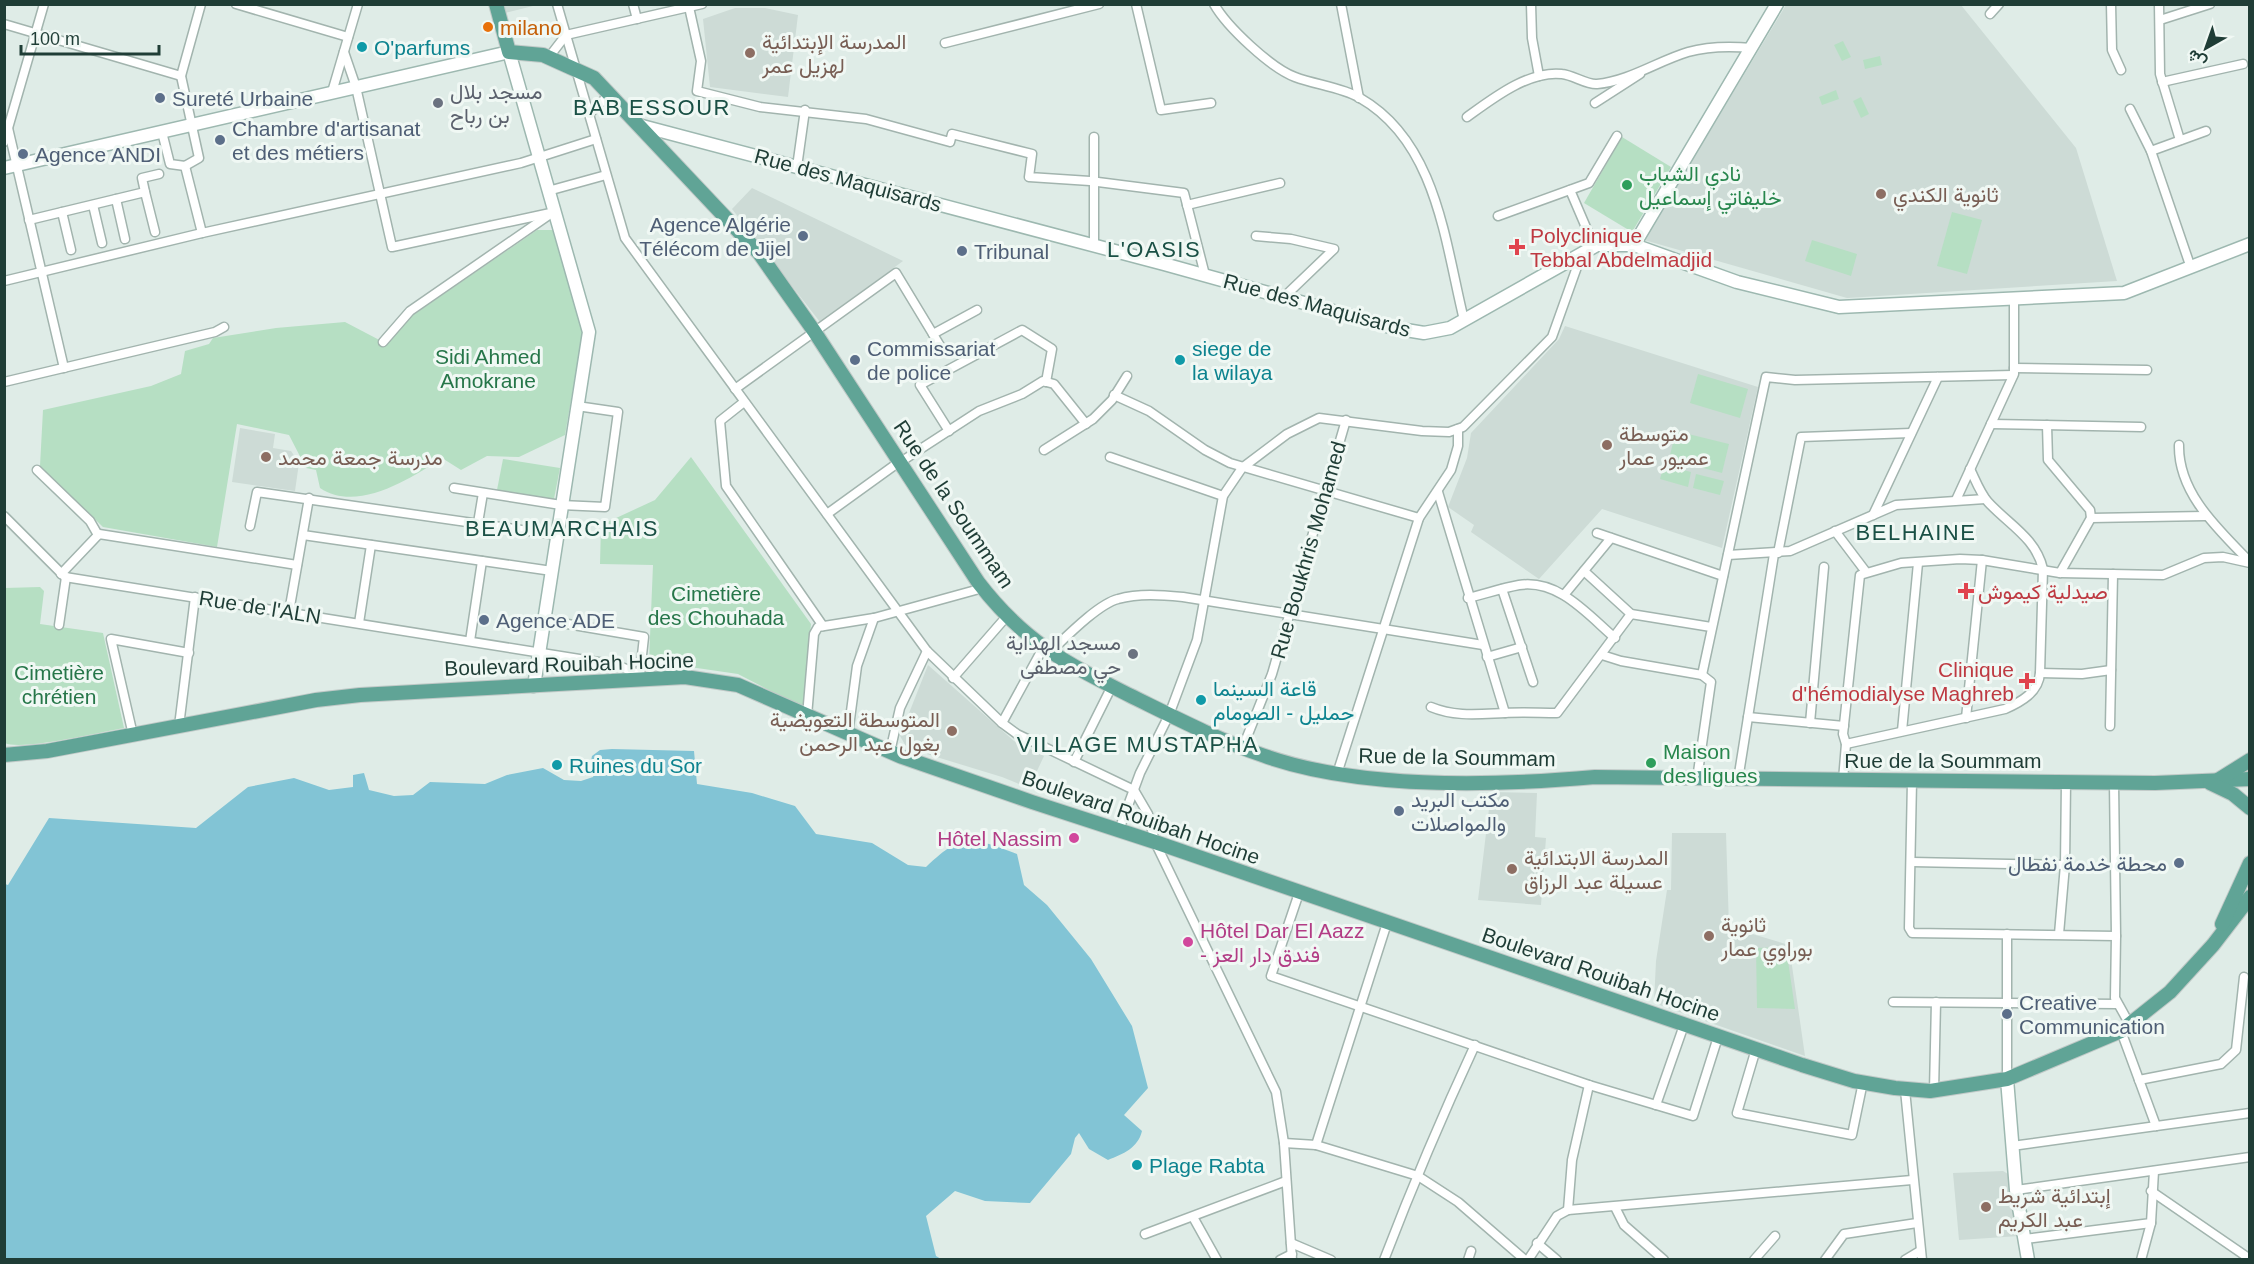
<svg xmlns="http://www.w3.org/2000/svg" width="2254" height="1264" font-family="Helvetica,Vazirmatn,sans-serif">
<rect width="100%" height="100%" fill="#dfece7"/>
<g fill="#cddbd6">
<path d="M 502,4 L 537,5 L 505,13 Z"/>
<path d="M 1786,5 L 1961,5 L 2076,148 L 2117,281 L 1847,298 L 1644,240 Z"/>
<path d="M 735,8 L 765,8 L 798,15 L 788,97 L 710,87 L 703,19 Z"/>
<path d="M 752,188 L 903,261 L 820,322 L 732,209 Z"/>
<path d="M 1565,326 L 1758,387 L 1722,548 L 1602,509 L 1539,579 L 1471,532 L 1474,525 L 1448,507 L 1467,458 L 1471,433 L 1559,339 Z"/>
<path d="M 240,428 L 275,434 L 273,448 L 291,451 L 299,463 L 295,491 L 232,482 Z"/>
<path d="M 928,665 L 1014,741 L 1044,756 L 1029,788 L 1002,777 L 907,748 L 900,736 Z"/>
<path d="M 1491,792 L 1537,793 L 1535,837 L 1546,838 L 1541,905 L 1478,900 Z"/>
<path d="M 1672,833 L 1726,833 L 1729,927 L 1789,945 L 1805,1056 L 1654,1003 L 1656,961 L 1667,890 L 1671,890 Z"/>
<path d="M 2003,1171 L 2013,1177 L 2019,1236 L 1959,1240 L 1953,1173 Z"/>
</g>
<g fill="#b6dfc3">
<path d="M 1843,41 L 1851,57 L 1842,61 L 1834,45 Z"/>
<path d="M 1880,56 L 1882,65 L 1865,69 L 1863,60 Z"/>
<path d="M 1836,90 L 1839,99 L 1822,105 L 1819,97 Z"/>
<path d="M 1861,97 L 1869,114 L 1861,118 L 1853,101 Z"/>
<path d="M 1622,137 L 1671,167 L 1632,232 L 1584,203 Z"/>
<path d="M 1952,212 L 1982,220 L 1967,274 L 1937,266 Z"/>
<path d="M 537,230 L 553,230 L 583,330 L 565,435 L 519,457 L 487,456 L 461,470 L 442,458 C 410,479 357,513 320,488 L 316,470 L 306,468 L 289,435 L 237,424 L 217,547 L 103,527 L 40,466 L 43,410 L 151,386 L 181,374 L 185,351 L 209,344 L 213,338 L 276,328 L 345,322 L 387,344 L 413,315 Z"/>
<path d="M 1812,240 L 1857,254 L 1851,276 L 1805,261 Z"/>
<path d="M 1698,374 L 1748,389 L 1740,418 L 1690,403 Z"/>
<path d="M 1676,431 L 1729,444 L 1722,473 L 1669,459 Z"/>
<path d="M 691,457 L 811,624 L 803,708 L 738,674 L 649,661 L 653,565 L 600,564 L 601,525 L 655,500 Z"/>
<path d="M 503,459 L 560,468 L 554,499 L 497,490 Z"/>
<path d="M 1664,465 L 1691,472 L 1688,487 L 1660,479 Z"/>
<path d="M 1696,474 L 1724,481 L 1720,495 L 1693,488 Z"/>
<path d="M 40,587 L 44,591 L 40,624 L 103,633 L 124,728 C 101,732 22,751 5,743 L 5,588 Z"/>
<path d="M 1786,947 L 1795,1009 L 1757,1008 L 1756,948 Z"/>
</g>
<path fill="#82c4d5" d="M 612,749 L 694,751 L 697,784 L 752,793 L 795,806 L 816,834 L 872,843 L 908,865 L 926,867 C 964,831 970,837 1017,854 L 1024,885 L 1047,905 L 1091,959 L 1132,1026 L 1148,1088 L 1124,1115 L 1142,1131 C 1138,1148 1123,1154 1108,1160 L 1089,1149 L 1079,1133 L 1075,1138 L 1071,1154 L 1030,1203 L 985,1201 L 955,1191 L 926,1216 L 936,1256 L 941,1259 L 5,1259 L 5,884 L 8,885 L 49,818 L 196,828 L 248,787 L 294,778 L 329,790 L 353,787 L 353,775 L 364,773 L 369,790 L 394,796 L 413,795 L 430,782 L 485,784 L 507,775 L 543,768 L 564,780 L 581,781 L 593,777 L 596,769 L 590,766 L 592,756 L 600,750 Z"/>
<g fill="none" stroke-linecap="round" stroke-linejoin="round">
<defs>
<g id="street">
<path d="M 236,4 L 348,37"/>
<path d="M 557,4 L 625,238 L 927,651 L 1002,723 L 1017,734 L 1134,790"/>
<path d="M 633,4 L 637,19"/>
<path d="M 1136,4 L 1161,110 L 1211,103"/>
<path d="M 1214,4 C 1227,27 1271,68 1295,77 C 1316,85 1341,87 1360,98 C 1437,142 1445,243 1464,320"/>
<path d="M 1341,4 L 1359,98"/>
<path d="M 1531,4 L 1532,38 L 1539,76"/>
<path d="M 2111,4 L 2112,50 L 2121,70"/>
<path d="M 2159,4 L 2160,74 L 2180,140"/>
<path d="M 689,7 L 701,61 L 697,91 L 760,107 L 866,119 L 950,142 L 952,134 L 1032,154 L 1029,177 L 1090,181 L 1184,193 L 1205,275"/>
<path d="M 1990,14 L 1999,4"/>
<path d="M 2160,20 L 2210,4"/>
<path d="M 4,24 L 181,76"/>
<path d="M 945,43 L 1099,4"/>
<path d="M 344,52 L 356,87 L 392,247 L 555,212"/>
<path d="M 549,57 L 566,35 L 702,4"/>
<path d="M 2162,82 L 2243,64"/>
<path d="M 332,92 L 358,4"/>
<path d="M 1595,103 L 1640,74"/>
<path d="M 2130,109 L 2151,151 L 2191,268"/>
<path d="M 589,114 L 611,93"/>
<path d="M 1467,117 C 1492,99 1529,70 1562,74 C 1573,75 1587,85 1597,84 C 1629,81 1658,61 1688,52 C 1709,46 1730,46 1752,48"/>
<path d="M 8,128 L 64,368"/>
<path d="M 162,132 L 170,164 L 185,166 L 199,158 L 181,76 L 201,4"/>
<path d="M 1094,137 L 1094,245"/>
<path d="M 4,142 L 44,4"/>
<path d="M 2151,151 L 2206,131"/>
<path d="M 185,166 L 202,233"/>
<path d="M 797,167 L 805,110"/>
<path d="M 1570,190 L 1594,246"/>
<path d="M 548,191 L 606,175"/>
<path d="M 145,192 L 155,232"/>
<path d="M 116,199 L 125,239"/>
<path d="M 93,205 L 102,243"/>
<path d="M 1187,205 L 1280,183"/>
<path d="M 62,212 L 71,250"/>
<path d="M 1498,216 L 1589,183 L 1617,136"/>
<path d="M 29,220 L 145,192 L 142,178 L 159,174"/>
<path d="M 1256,236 L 1291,239 L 1334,249 L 1284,297"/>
<path d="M 4,281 L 202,233 L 521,163 L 596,139"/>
<path d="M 933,334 L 977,310"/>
<path d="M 383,342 L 410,311 L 549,215"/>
<path d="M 2014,368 L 2147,370"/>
<path d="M 4,382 L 215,332 L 224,327"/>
<path d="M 735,389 L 896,273 L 942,349"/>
<path d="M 1114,395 L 1149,411 L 1205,450 L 1230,463 L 1419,518"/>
<path d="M 744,402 L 720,421 L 726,486 L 823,626"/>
<path d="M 1991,424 L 2141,427"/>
<path d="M 2047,425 L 2048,460 L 2090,510 L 2091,518 L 2060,573"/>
<path d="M 949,431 L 920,385 L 1022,330 L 1052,349 L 1046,382"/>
<path d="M 2179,445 C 2178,493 2218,529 2250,562"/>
<path d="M 1044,450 L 1093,419 L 1112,400 L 1127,376"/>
<path d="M 1110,457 L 1223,496"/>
<path d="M 899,463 L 979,411 L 1022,394 L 1043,381 L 1054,384 L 1086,424"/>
<path d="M 37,470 L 90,521 L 98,535"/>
<path d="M 454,488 L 561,505 L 605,507 L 618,412 L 577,406"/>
<path d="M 1438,492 L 1505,713"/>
<path d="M 1956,500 L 2014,374 L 2014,299"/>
<path d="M 827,514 L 899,462"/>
<path d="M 1873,515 L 1938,377"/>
<path d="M 4,516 L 65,577 L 617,665 L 649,679"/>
<path d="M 2091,518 L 2205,516"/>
<path d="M 478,523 L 483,493"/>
<path d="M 250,526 L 257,492 L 557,535"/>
<path d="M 1835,531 L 1866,572"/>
<path d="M 1597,533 L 1723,576"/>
<path d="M 303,535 L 552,571"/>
<path d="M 1778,553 L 1801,437 L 1911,433"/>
<path d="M 1728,555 L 1790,551 L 1896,505 L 1985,499"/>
<path d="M 1584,571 L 1631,614 L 1711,627"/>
<path d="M 61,574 L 99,534 L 297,565"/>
<path d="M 1502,589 L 1533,682"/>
<path d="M 1564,595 L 1611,538"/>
<path d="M 1468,598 C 1485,594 1502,588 1519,585 C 1559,579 1588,615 1615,638"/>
<path d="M 289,612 L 309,498"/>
<path d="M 544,620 L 644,637 L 640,673"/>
<path d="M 359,623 L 371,545"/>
<path d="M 59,625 L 66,577"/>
<path d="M 470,641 L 482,561"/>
<path d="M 1049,653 C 1065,638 1098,604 1118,599 C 1139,593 1162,595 1183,597 L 1483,645"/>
<path d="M 1602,655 L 1621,661 L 1702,675 L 1711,682 L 1697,779"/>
<path d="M 1487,657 L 1522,647"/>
<path d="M 2040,673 L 2082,674 L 2111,670"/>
<path d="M 1702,675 L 1766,377 L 1795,380 L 2013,375"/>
<path d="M 953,678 L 1007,616"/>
<path d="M 1431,707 C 1455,717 1479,714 1505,713 C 1522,712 1540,713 1557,713 L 1631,614"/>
<path d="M 807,716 L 814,634 L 818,627 L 874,618 L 983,588"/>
<path d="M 1748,717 L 1844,726"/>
<path d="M 1966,718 L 1982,560"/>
<path d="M 1002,723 L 1043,648"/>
<path d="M 1810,723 L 1824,567"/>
<path d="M 179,726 L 195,597"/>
<path d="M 2110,726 L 2113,574"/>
<path d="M 1902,731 L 1918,563"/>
<path d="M 848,734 L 857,666 L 874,618"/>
<path d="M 133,735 L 111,639 L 189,653"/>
<path d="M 1846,744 L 2005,709 C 2021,702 2039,692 2040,673 L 2043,569 C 2036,538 2008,524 1988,502 C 1980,493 1975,479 1970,469"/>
<path d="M 1243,747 L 1272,674 L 1346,420"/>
<path d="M 890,752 L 900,708 L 927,651"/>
<path d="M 1074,762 L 1112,686"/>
<path d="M 1337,774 L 1419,518 L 1451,470 L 1458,446 L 1458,429"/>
<path d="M 1738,780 L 1774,554"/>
<path d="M 1843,780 L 1846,744 L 1843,734 L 1860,575 L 1901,563 L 1960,559 L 1982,560 L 2060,573 L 2163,575 L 2204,558 L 2223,557 L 2250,563"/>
<path d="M 1912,781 L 1909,928 L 1912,933 L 2116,936"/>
<path d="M 2114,783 L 2116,936 L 2115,998 L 2130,1025"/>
<path d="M 1134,790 L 1148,814 L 1155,842 L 1276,1092 L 1284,1143 L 1292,1260"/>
<path d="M 1119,830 L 1140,773 L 1169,715 L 1197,640 L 1223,496 L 1242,468 L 1287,434 L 1319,418 L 1422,431 L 1449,432 L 1463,427 L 1552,337 L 1582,253"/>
<path d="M 1912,862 L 2065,865"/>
<path d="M 1299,893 L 1271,976 L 1589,1085 L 1693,1116 L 1718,1037"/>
<path d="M 2059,934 L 2065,865 L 2066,782"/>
<path d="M 1893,1002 L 2117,1004"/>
<path d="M 2121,1031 L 2156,1126"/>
<path d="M 1756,1049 L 1737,1113 L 1852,1135 L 1863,1082"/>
<path d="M 2007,1079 L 2007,934"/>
<path d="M 2139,1080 L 2221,1064 L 2236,1050 L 2244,977"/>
<path d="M 1905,1090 L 1922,1260"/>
<path d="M 1934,1091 L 1936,1002"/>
<path d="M 1656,1105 L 1684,1025"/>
<path d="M 1284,1143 L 1316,1145 L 1418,1176 L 1458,1202 L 1525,1260"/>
<path d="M 1316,1145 L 1387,923"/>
<path d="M 2012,1146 L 2250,1113"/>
<path d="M 2016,1190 L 2250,1157"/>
<path d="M 2151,1191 L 2250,1259"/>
<path d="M 1615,1207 L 1624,1225 L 1664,1260"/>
<path d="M 1568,1210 L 1572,1160 L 1589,1085"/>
<path d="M 1193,1217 L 1217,1260"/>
<path d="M 1145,1234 L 1286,1181"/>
<path d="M 2025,1239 L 2151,1223 L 2154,1171"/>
<path d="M 1291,1243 L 1331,1260"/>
<path d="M 1537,1243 L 1557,1260"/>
<path d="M 1280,1260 L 1292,1254"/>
<path d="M 1384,1260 C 1412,1187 1442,1116 1475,1045"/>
<path d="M 1468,1260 L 1471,1251"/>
<path d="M 1528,1260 L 1557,1216 L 1568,1210 L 1912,1180"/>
<path d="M 1754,1260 L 1775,1236"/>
<path d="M 1825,1260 L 1844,1234 L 1917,1223"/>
<path d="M 1905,1260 L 1920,1251"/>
<path d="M 2141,1260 L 2151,1223"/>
</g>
<g id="secondary">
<path d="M 642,126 L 1164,264 L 1394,328 L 1424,333 L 1450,328 L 1597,245 L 1634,245 L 1737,282 L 1839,307 L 2124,293 L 2250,244"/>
<path d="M 4,168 L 509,52 L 589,332 L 534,686"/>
<path d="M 1634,245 L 1777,4"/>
<path d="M 2007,1079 L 2016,1190 L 2028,1260"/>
</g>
<g id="primary">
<path d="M 496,4 L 509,52 L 543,55 L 594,78 L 759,253 L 814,331 L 978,582 C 1024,642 1064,662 1129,695 C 1172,716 1216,739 1262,755 C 1359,790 1493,786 1595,777 L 2155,783 L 2250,779"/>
<path d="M 4,755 L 47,751 L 316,700 L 360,695 L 685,677 L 738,685 L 902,757 L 1032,802 L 1155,842 L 1802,1065 L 1854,1081 L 1895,1088 L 1930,1091 L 2007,1079 L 2121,1031 L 2170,992 L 2213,945 L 2250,897"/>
<path d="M 2218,780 L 2250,760"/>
<path d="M 2210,783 L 2233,794 L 2250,808"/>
<path d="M 2222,924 L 2250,863"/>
</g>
</defs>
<use href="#street" stroke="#a2b4ae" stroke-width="11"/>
<use href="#secondary" stroke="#9db8b0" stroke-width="15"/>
<use href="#primary" stroke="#c0c9c7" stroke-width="16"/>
<use href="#street" stroke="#fff" stroke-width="8"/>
<use href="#secondary" stroke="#fff" stroke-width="12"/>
<use href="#primary" stroke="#60a496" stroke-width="14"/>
</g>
<circle fill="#e8710a" stroke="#f0f8f4" stroke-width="2" cx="488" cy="27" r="6"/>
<g fill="#0f9aa8" stroke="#f0f8f4" stroke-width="2">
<circle cx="362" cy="47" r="6"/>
<circle cx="1180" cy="360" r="6"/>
<circle cx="1201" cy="700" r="6"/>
<circle cx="557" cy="765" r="6"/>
<circle cx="1137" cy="1165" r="6"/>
</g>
<g fill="#8d6e63" stroke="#f0f8f4" stroke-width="2">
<circle cx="750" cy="53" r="6"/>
<circle cx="1881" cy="194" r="6"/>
<circle cx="1607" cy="445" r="6"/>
<circle cx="266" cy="457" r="6"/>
<circle cx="952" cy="731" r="6"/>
<circle cx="1512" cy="869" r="6"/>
<circle cx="1709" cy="936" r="6"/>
<circle cx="1986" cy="1207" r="6"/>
</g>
<g fill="#5c6f8a" stroke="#f0f8f4" stroke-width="2">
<circle cx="160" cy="98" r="6"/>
<circle cx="220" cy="140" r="6"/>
<circle cx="23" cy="154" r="6"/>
<circle cx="803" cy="236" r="6"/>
<circle cx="962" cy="251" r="6"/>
<circle cx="855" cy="360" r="6"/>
<circle cx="484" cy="620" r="6"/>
<circle cx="1399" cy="811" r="6"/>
<circle cx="2179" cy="863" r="6"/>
<circle cx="2007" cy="1014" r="6"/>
</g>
<g fill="#6b7280" stroke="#f0f8f4" stroke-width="2">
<circle cx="438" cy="103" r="6"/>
<circle cx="1133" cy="654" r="6"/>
</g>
<g fill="#2e9e5b" stroke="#f0f8f4" stroke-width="2">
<circle cx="1627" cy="185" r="6"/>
<circle cx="1651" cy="763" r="6"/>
</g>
<g fill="#e0444e" stroke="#f0f8f4" stroke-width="2">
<path d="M1514 238h6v6h6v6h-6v6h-6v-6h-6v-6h6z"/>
<path d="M1963 582h6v6h6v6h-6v6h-6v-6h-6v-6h6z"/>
<path d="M2024 672h6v6h6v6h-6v6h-6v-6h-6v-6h6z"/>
</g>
<g fill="#d1479c" stroke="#f0f8f4" stroke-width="2">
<circle cx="1074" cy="838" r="6"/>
<circle cx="1188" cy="942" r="6"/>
</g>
<g text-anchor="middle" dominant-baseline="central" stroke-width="6" stroke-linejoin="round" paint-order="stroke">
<g font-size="21" fill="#c56008" stroke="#f0f8f4" text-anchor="start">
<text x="500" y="27">milano</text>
</g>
<g font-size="21" fill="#785e54" stroke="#f0f8f4" text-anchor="start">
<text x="762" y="41">المدرسة الإبتدائية<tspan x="762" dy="24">لهزيل عمر</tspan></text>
<text x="1893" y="194">ثانوية الكندي</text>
<text x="1619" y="433">متوسطة<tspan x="1619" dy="24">عميور عمار</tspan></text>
<text x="278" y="457">مدرسة جمعة محمد</text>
<text x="940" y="719" text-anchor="end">المتوسطة التعويضية<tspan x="940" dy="24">بغول عبد الرحمن</tspan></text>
<text x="1524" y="857">المدرسة الابتدائية<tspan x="1524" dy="24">عسيلة عبد الرزاق</tspan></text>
<text x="1721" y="924">ثانوية<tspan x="1721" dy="24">بوراوي عمار</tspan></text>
<text x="1998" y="1195">إبتدائية شريط<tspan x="1998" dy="24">عبد الكريم</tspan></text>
</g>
<g font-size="21" fill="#0d838f" stroke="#f0f8f4" text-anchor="start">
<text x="374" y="47">O'parfums</text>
<text x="1192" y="348">siege de<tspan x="1192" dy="24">la wilaya</tspan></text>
<text x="1213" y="688">قاعة السينما<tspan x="1213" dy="24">حمليل - الصومام</tspan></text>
<text x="569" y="765">Ruines du Sor</text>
<text x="1149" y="1165">Plage Rabta</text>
</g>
<g font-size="21" fill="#5b616d" stroke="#f0f8f4" text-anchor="start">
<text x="450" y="91">مسجد بلال<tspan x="450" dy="24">بن رباح</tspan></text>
<text x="1121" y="642" text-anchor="end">مسجد الهداية<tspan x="1121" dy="24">حي مصطفى</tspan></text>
</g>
<g font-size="21" fill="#4e5e75" stroke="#f0f8f4" text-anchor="start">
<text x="172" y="98">Sureté Urbaine</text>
<text x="232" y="128">Chambre d'artisanat<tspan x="232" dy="24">et des métiers</tspan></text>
<text x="35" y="154">Agence ANDI</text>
<text x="791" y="224" text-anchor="end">Agence Algérie<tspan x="791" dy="24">Télécom de Jijel</tspan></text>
<text x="974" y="251">Tribunal</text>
<text x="867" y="348">Commissariat<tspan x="867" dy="24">de police</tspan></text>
<text x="496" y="620">Agence ADE</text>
<text x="1411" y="799">مكتب البريد<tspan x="1411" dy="24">والمواصلات</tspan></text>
<text x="2167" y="863" text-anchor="end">محطة خدمة نفطال</text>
<text x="2019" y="1002">Creative<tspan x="2019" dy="24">Communication</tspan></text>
</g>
<g font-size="21" fill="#27864d" stroke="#f0f8f4" text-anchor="start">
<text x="1639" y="173">نادي الشباب<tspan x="1639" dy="24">خليفاتي إسماعيل</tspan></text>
<text x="1663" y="751">Maison<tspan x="1663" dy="24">des ligues</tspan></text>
</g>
<g font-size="21" fill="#1f3d36" stroke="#f0f8f4">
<text transform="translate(848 180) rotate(15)">Rue des Maquisards</text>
<text transform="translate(1317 305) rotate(15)">Rue des Maquisards</text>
<text transform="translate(954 504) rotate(56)">Rue de la Soummam</text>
<text transform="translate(1308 550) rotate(-74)">Rue Boukhris Mohamed</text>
<text transform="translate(260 607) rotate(9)">Rue de l'ALN</text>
<text transform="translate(569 664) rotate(-2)">Boulevard Rouibah Hocine</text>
<text transform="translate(1457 757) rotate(1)">Rue de la Soummam</text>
<text x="1943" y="760">Rue de la Soummam</text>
<text transform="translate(1141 817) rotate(19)">Boulevard Rouibah Hocine</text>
<text transform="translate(1601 974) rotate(19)">Boulevard Rouibah Hocine</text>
</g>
<g font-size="21" fill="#be3a42" stroke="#f0f8f4" text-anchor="start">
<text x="1530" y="235">Polyclinique<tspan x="1530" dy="24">Tebbal Abdelmadjid</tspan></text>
<text x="1978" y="591">صيدلية كيموش</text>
<text x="2014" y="669" text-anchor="end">Clinique<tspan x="2014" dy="24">d'hémodialyse Maghreb</tspan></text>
</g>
<g font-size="21" fill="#267649" stroke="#f0f8f4">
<text x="488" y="356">Sidi Ahmed<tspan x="488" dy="24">Amokrane</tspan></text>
<text x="716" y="593">Cimetière<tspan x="716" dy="24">des Chouhada</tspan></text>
<text x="59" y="672">Cimetière<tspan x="59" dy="24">chrétien</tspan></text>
</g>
<g font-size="21" fill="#b23c85" stroke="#f0f8f4" text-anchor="end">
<text x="1062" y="838">Hôtel Nassim</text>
<text x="1200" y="930" text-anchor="start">Hôtel Dar El Aazz<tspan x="1200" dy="24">- فندق دار العز</tspan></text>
</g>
<g font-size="22" letter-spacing="1.5" fill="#1a5045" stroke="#f0f8f4">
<text x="652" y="107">BAB ESSOUR</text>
<text x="1154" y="249">L'OASIS</text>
<text x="562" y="528">BEAUMARCHAIS</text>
<text x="1916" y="532">BELHAINE</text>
<text x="1138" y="744">VILLAGE MUSTAPHA</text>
</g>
</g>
<rect width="2254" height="1264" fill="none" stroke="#1f3d36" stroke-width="12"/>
<g transform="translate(2206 48) rotate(220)" stroke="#f0f8f4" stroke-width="4.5" paint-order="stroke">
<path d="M0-4.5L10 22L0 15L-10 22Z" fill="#1f3d36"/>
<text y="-9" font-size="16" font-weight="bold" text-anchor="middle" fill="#1f3d36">ش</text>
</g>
<path d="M21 45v9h138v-9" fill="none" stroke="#1f3d36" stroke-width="3"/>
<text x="30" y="45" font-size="18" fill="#1f3d36" stroke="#f0f8f4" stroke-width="4.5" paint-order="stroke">100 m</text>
</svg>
